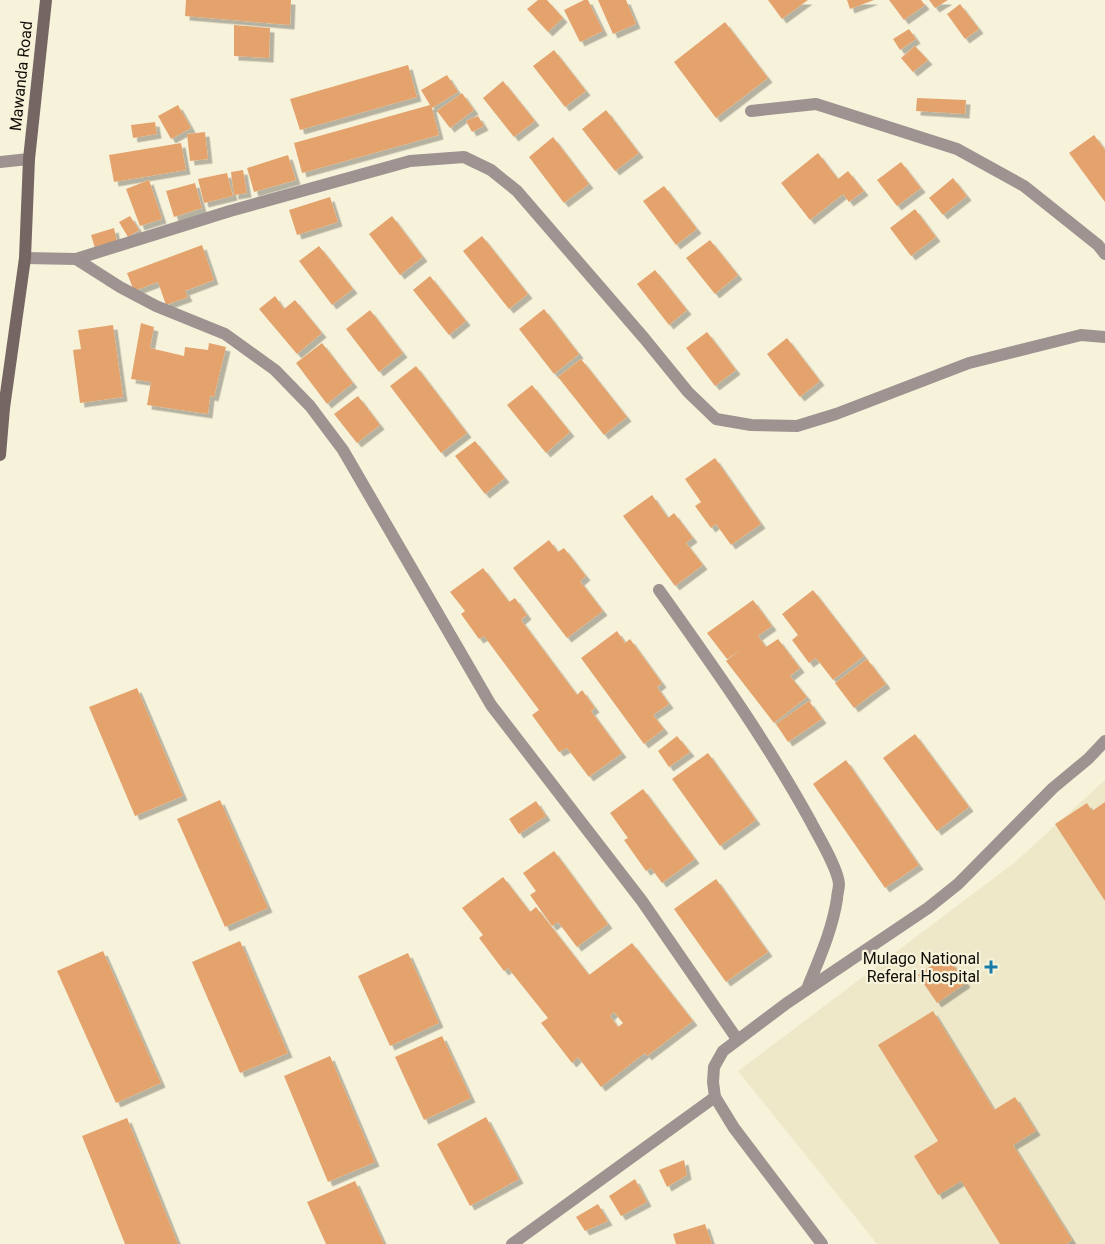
<svg xmlns="http://www.w3.org/2000/svg" width="1105" height="1244" font-family="Roboto,sans-serif">
<defs>
<filter id="shadow"><feDropShadow dx="4.5" dy="4.5" stdDeviation="0" flood-color="#0004"/></filter>
</defs>
<rect width="100%" height="100%" fill="#f7f3db"/>
<path fill="#eee8c9" d="M 1105,780 L 1105,1244 L 877,1244 L 738,1071 L 1014,863 Z"/>
<g fill="#e4a36d" fill-rule="evenodd" filter="url(#shadow)">
<path d="M 186,0 L 291,0 L 290,25 L 185,16 Z"/>
<path d="M 538,0 L 547,0 L 563,18 L 548,32 L 527,9 Z"/>
<path d="M 584,0 L 588,0 L 603,31 L 580,42 L 564,10 Z"/>
<path d="M 598,0 L 626,0 L 636,24 L 613,34 Z"/>
<path d="M 768,0 L 808,0 L 782,19 Z"/>
<path d="M 847,0 L 874,0 L 850,9 Z"/>
<path d="M 889,0 L 921,0 L 925,5 L 904,20 Z"/>
<path d="M 929,0 L 948,0 L 935,8 Z"/>
<path d="M 960,4 L 979,29 L 965,39 L 947,14 Z"/>
<path d="M 725,22 L 768,78 L 716,118 L 674,62 Z"/>
<path d="M 234,25 L 270,28 L 269,58 L 234,56 Z"/>
<path d="M 909,29 L 916,39 L 900,50 L 893,39 Z"/>
<path d="M 915,46 L 928,60 L 913,72 L 901,58 Z"/>
<path d="M 554,50 L 586,91 L 565,107 L 533,66 Z"/>
<path d="M 408,65 L 417,97 L 300,130 L 290,99 Z"/>
<path d="M 447,75 L 458,92 L 432,108 L 439,135 L 302,173 L 294,143 L 430,105 L 421,90 Z"/>
<path d="M 503,81 L 535,121 L 514,137 L 483,98 Z"/>
<path d="M 462,93 L 474,110 L 450,128 L 437,111 Z"/>
<path d="M 917,98 L 966,100 L 965,114 L 916,111 Z"/>
<path d="M 178,105 L 191,128 L 171,139 L 158,116 Z"/>
<path d="M 606,110 L 639,153 L 615,171 L 582,129 Z"/>
<path d="M 478,116 L 484,126 L 472,132 L 466,121 Z"/>
<path d="M 155,122 L 157,134 L 133,138 L 131,125 Z"/>
<path d="M 205,132 L 208,159 L 190,161 L 187,134 Z"/>
<path d="M 1094,135 L 1105,150 L 1105,202 L 1069,153 Z"/>
<path d="M 553,137 L 589,184 L 564,203 L 529,157 Z"/>
<path d="M 181,143 L 186,170 L 114,182 L 109,155 Z"/>
<path d="M 818,153 L 838,179 L 848,171 L 864,191 L 849,202 L 843,194 L 810,220 L 781,183 Z"/>
<path d="M 288,155 L 296,180 L 254,192 L 247,168 Z"/>
<path d="M 901,162 L 921,188 L 897,206 L 877,180 Z"/>
<path d="M 243,170 L 247,193 L 234,195 L 231,172 Z"/>
<path d="M 227,173 L 233,196 L 204,203 L 198,179 Z"/>
<path d="M 953,178 L 967,196 L 943,215 L 929,198 Z"/>
<path d="M 149,180 L 162,219 L 140,226 L 126,189 Z"/>
<path d="M 195,183 L 202,208 L 174,217 L 166,191 Z"/>
<path d="M 664,186 L 697,229 L 676,245 L 643,201 Z"/>
<path d="M 330,197 L 338,222 L 297,235 L 289,210 Z"/>
<path d="M 915,209 L 936,237 L 911,256 L 890,228 Z"/>
<path d="M 130,216 L 139,230 L 128,237 L 119,222 Z"/>
<path d="M 392,216 L 423,257 L 400,275 L 369,234 Z"/>
<path d="M 114,228 L 117,242 L 95,248 L 91,235 Z"/>
<path d="M 482,236 L 528,294 L 509,309 L 463,251 Z"/>
<path d="M 710,240 L 738,275 L 715,294 L 686,258 Z"/>
<path d="M 202,245 L 214,280 L 185,291 L 188,297 L 166,305 L 158,282 L 134,291 L 127,273 Z"/>
<path d="M 319,246 L 353,289 L 332,305 L 299,261 Z"/>
<path d="M 655,270 L 687,310 L 669,325 L 637,284 Z"/>
<path d="M 430,276 L 466,321 L 449,335 L 413,290 Z"/>
<path d="M 275,296 L 284,309 L 295,300 L 322,333 L 297,354 L 259,309 Z"/>
<path d="M 544,309 L 579,354 L 554,374 L 519,329 Z"/>
<path d="M 370,310 L 403,353 L 379,372 L 346,329 Z"/>
<path d="M 141,323 L 154,327 L 150,348 L 184,356 L 185,347 L 208,350 L 209,343 L 226,347 L 214,397 L 210,396 L 208,414 L 147,405 L 151,382 L 131,379 Z"/>
<path d="M 113,325 L 123,397 L 80,403 L 73,350 L 81,349 L 78,330 Z"/>
<path d="M 707,332 L 736,370 L 715,386 L 686,348 Z"/>
<path d="M 787,338 L 820,381 L 800,397 L 767,354 Z"/>
<path d="M 322,343 L 353,383 L 327,404 L 296,363 Z"/>
<path d="M 581,359 L 627,417 L 604,435 L 558,377 Z"/>
<path d="M 416,366 L 467,433 L 441,453 L 390,386 Z"/>
<path d="M 532,385 L 570,432 L 546,453 L 507,405 Z"/>
<path d="M 358,396 L 380,425 L 357,443 L 334,414 Z"/>
<path d="M 475,441 L 505,478 L 485,494 L 455,456 Z"/>
<path d="M 715,458 L 761,524 L 731,545 L 716,524 L 711,528 L 695,506 L 701,502 L 685,479 Z"/>
<path d="M 652,495 L 668,518 L 674,513 L 693,538 L 686,543 L 703,565 L 675,586 L 623,516 Z"/>
<path d="M 549,540 L 558,552 L 564,548 L 586,576 L 580,581 L 603,611 L 567,638 L 513,568 Z"/>
<path d="M 483,568 L 509,602 L 515,598 L 527,615 L 521,620 L 577,695 L 582,690 L 595,708 L 591,711 L 622,753 L 589,777 L 567,748 L 559,752 L 532,715 L 539,710 L 484,636 L 479,639 L 461,614 L 465,611 L 450,592 Z"/>
<path d="M 813,590 L 864,656 L 833,680 L 816,658 L 809,663 L 792,640 L 798,635 L 782,614 Z"/>
<path d="M 753,600 L 772,626 L 758,636 L 766,647 L 778,639 L 800,668 L 790,676 L 807,697 L 774,723 L 726,661 L 744,647 L 727,659 L 707,633 Z"/>
<path d="M 617,631 L 625,643 L 630,639 L 662,683 L 657,687 L 669,704 L 653,715 L 664,729 L 644,744 L 581,658 Z"/>
<path d="M 867,659 L 886,684 L 854,708 L 835,683 Z"/>
<path d="M 137,688 L 183,796 L 135,816 L 89,707 Z"/>
<path d="M 809,701 L 822,719 L 788,742 L 776,724 Z"/>
<path d="M 915,734 L 969,807 L 937,831 L 883,758 Z"/>
<path d="M 677,736 L 690,752 L 669,767 L 658,751 Z"/>
<path d="M 708,753 L 756,820 L 720,846 L 672,779 Z"/>
<path d="M 846,760 L 919,865 L 885,888 L 813,784 Z"/>
<path d="M 643,789 L 695,859 L 662,883 L 651,868 L 646,871 L 624,840 L 628,838 L 610,813 Z"/>
<path d="M 220,800 L 268,908 L 225,927 L 177,819 Z"/>
<path d="M 536,801 L 546,816 L 519,834 L 509,819 Z"/>
<path d="M 1105,802 L 1105,901 L 1055,824 L 1087,803 L 1092,811 Z"/>
<path d="M 554,851 L 608,924 L 577,947 L 558,922 L 552,926 L 530,895 L 536,891 L 523,873 Z"/>
<path d="M 503,877 L 530,912 L 536,907 L 589,975 L 632,943 L 693,1021 L 647,1056 L 645,1053 L 601,1087 L 578,1057 L 572,1063 L 541,1023 L 548,1018 L 508,968 L 504,971 L 479,938 L 483,935 L 462,908 ZM 614,1012 L 623,1023 L 618,1027 L 610,1016 Z"/>
<path d="M 716,879 L 768,952 L 726,982 L 674,909 Z"/>
<path d="M 240,941 L 288,1053 L 240,1073 L 192,962 Z"/>
<path d="M 103,951 L 161,1083 L 116,1103 L 57,971 Z"/>
<path d="M 408,953 L 439,1023 L 390,1046 L 358,976 Z"/>
<path d="M 946,955 L 966,983 L 937,1003 L 918,975 Z"/>
<path d="M 933,1011 L 994,1110 L 1015,1097 L 1036,1131 L 1013,1145 L 1072,1240 L 1066,1244 L 1000,1244 L 961,1181 L 938,1195 L 914,1156 L 938,1141 L 878,1045 Z"/>
<path d="M 442,1036 L 471,1098 L 424,1120 L 395,1057 Z"/>
<path d="M 330,1056 L 375,1162 L 328,1182 L 284,1076 Z"/>
<path d="M 486,1117 L 519,1179 L 470,1206 L 437,1144 Z"/>
<path d="M 127,1118 L 178,1244 L 125,1244 L 82,1136 Z"/>
<path d="M 684,1160 L 687,1175 L 667,1187 L 659,1170 Z"/>
<path d="M 635,1179 L 647,1202 L 621,1216 L 609,1196 Z"/>
<path d="M 355,1181 L 384,1244 L 326,1244 L 307,1202 Z"/>
<path d="M 598,1204 L 608,1221 L 585,1231 L 576,1217 Z"/>
<path d="M 705,1224 L 712,1244 L 676,1244 L 673,1234 Z"/>
</g>
<g fill="none" stroke-linecap="round" stroke-linejoin="round">
<g stroke="#9e9391" stroke-width="12">
<path d="M 751,111 L 816,104 L 957,149 L 1024,186 L 1098,245 L 1105,254"/>
<path d="M 0,162 L 29,159"/>
<path d="M 25,258 L 76,259 L 120,287 L 156,306 L 225,334 L 275,370 L 310,406 L 343,450 L 491,705 L 642,901 L 737,1039"/>
<path d="M 76,259 L 230,211 L 410,161 L 464,157 L 491,170 L 517,191 L 644,338 L 688,392 L 716,419 L 751,425 L 797,426 L 836,414 L 969,363 L 1081,335 L 1105,337"/>
<path d="M 659,590 C 713,666 766,740 811,822 C 818,836 838,868 839,884 C 839,889 837,894 837,899 C 832,931 819,959 807,989"/>
<path d="M 512,1244 L 715,1097"/>
<path d="M 822,1244 L 734,1128 L 715,1097 L 713,1082 L 714,1067 L 723,1051 L 787,1003 L 928,908 L 958,884 L 1053,788 L 1088,759 L 1105,741"/>
</g>
<path stroke="#766663" stroke-width="12" d="M 0,455 L 4,408 L 25,258 L 29,159 L 46,0"/>
</g>
<path fill="#197ba7" stroke="#f7f3db" stroke-width="2" d="M988.5 959.5h5v5h5v5h-5v5h-5v-5h-5v-5h5z"/>
<g text-anchor="middle" dominant-baseline="central" stroke-width="4.5" stroke-linejoin="round" paint-order="stroke">
<g font-size="16" fill="#100e07" stroke="#f7f3db">
<text transform="translate(21 76) rotate(-84)">Mawanda Road</text>
</g>
<g font-size="16" fill="#100e07" stroke="#f7f3db" text-anchor="end">
<text x="980" y="958">Mulago National<tspan x="980" dy="18">Referal Hospital</tspan></text>
</g>
</g>
</svg>
